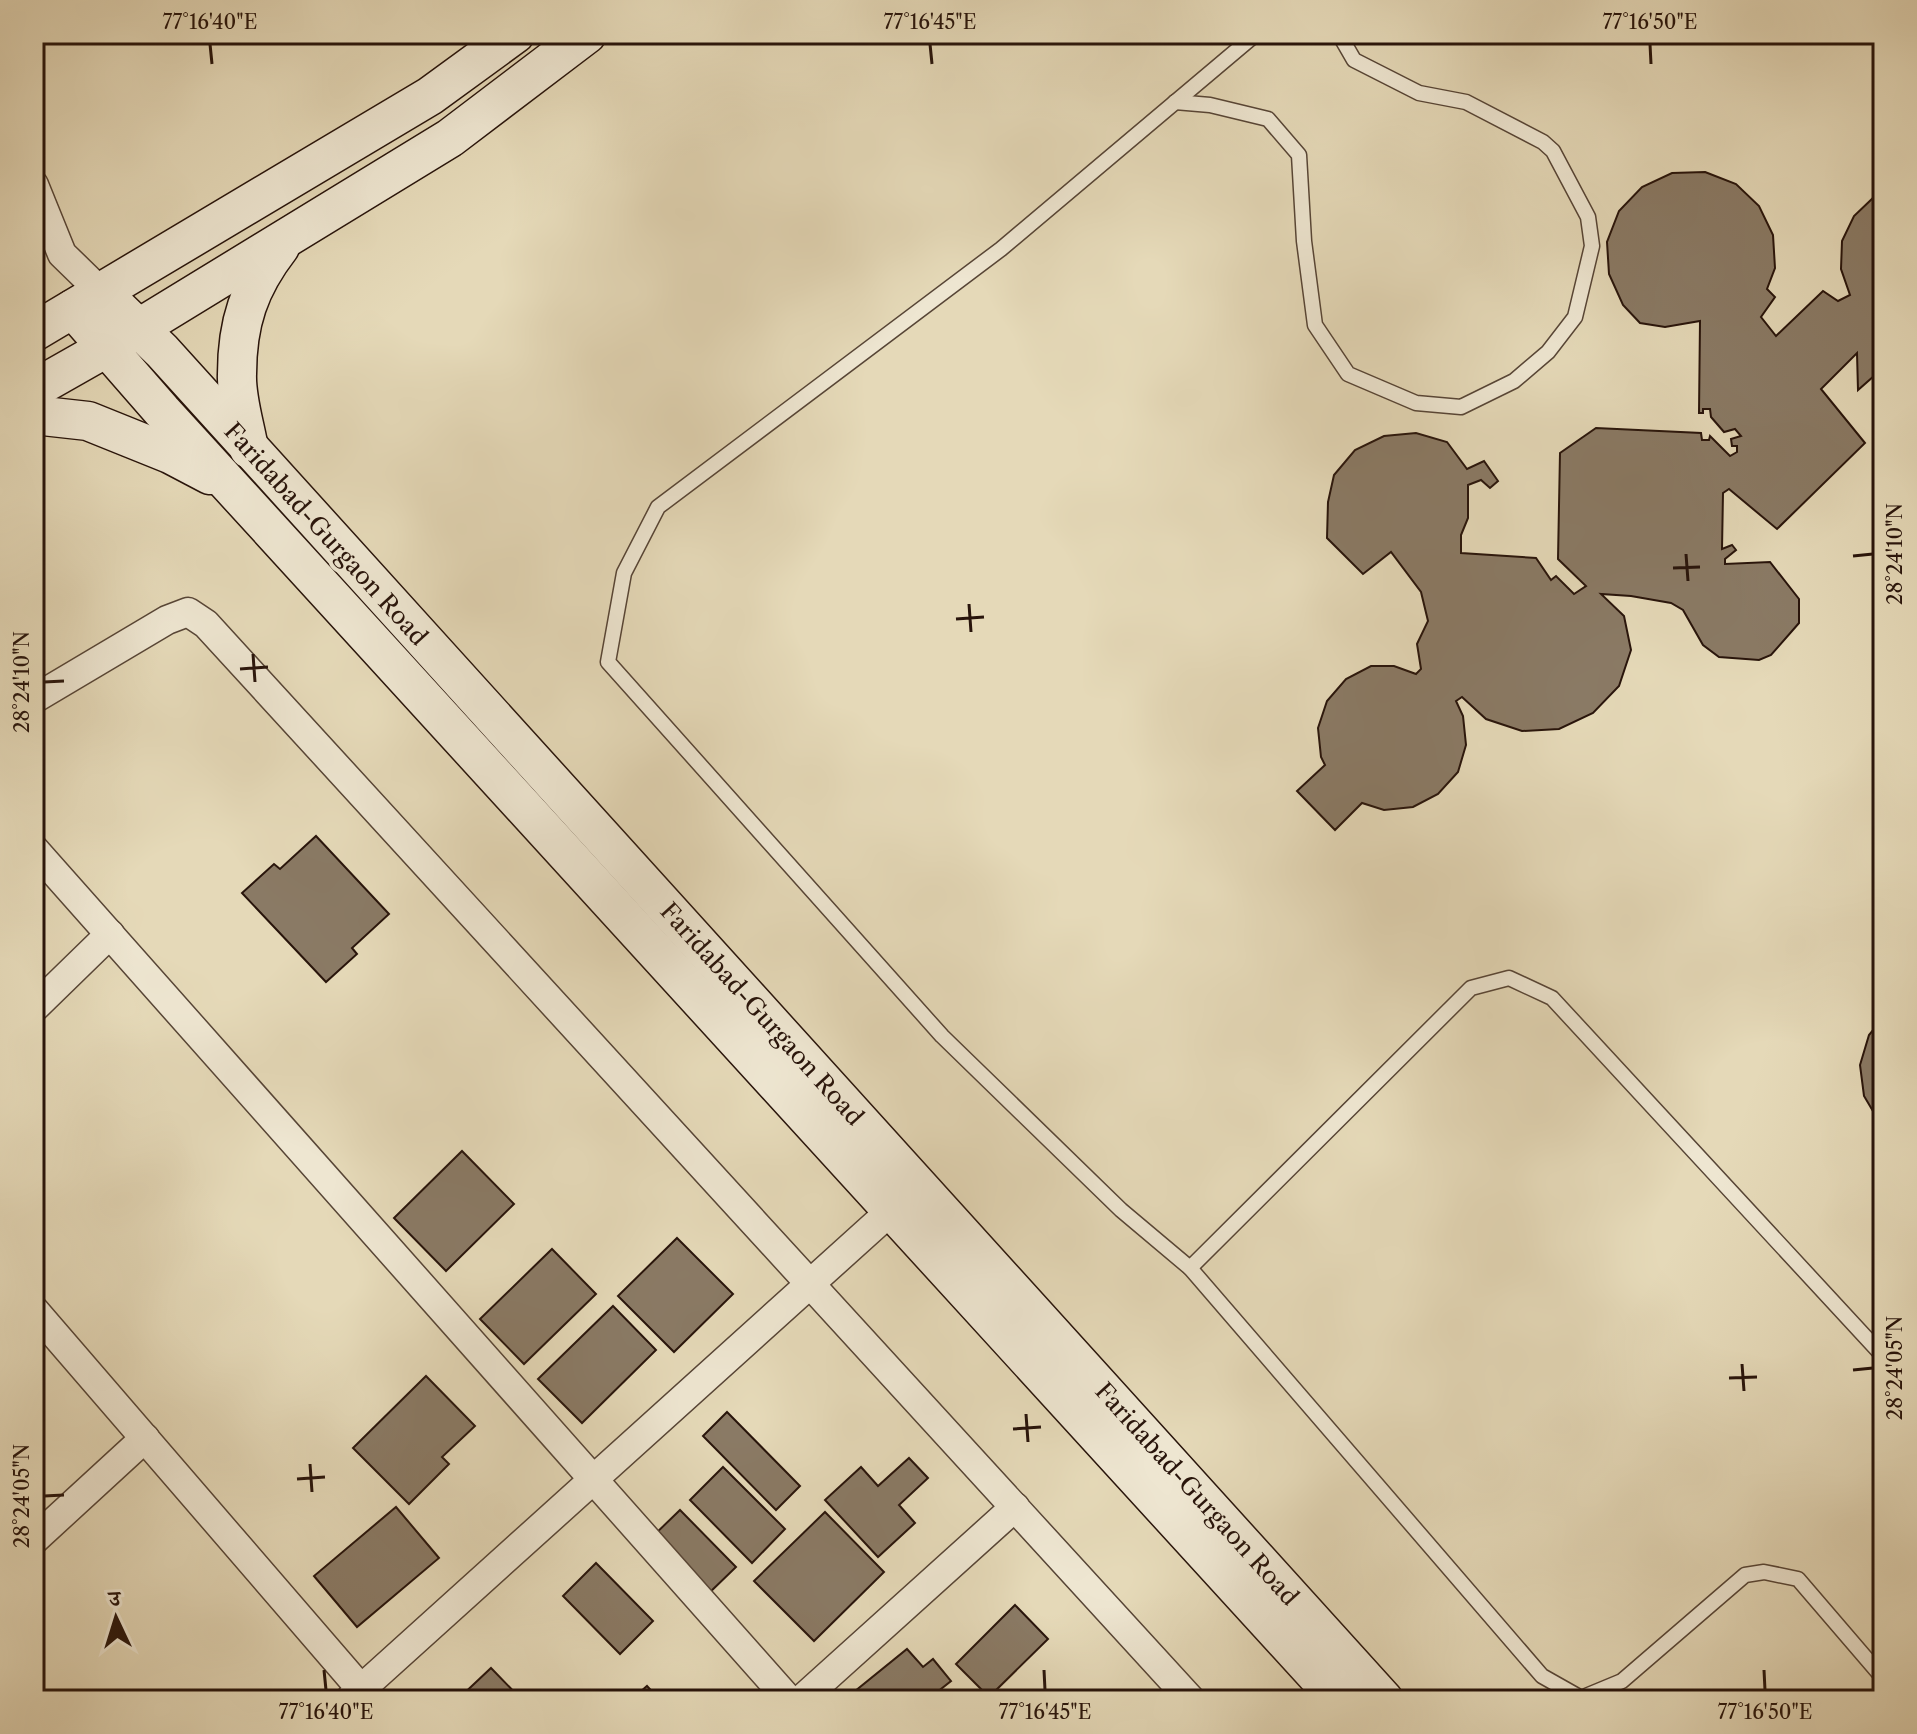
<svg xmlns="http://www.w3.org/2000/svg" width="1917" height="1734" font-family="'Libre Caslon Text','Noto Serif Devanagari',serif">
<rect width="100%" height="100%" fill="#e5d9b8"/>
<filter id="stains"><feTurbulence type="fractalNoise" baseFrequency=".0025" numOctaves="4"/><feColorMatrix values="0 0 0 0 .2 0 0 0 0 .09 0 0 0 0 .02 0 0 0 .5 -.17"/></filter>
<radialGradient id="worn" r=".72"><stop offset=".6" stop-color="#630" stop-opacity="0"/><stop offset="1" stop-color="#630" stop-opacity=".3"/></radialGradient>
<g fill="#8a7a65" stroke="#28140b" stroke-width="2">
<path d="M 1705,172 L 1736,184 L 1759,206 L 1773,235 L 1775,268 L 1767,289 L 1775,297 L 1761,317 L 1776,336 L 1823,291 L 1838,301 L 1850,295 L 1841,269 L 1842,241 L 1854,216 L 1874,197 L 1883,194 L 1883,368 L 1858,390 L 1857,353 L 1821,389 L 1865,443 L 1777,529 L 1729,489 L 1723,493 L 1722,549 L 1732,545 L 1736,550 L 1725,559 L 1725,564 L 1770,562 L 1799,599 L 1799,623 L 1771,655 L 1759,660 L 1719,657 L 1703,645 L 1683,610 L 1671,603 L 1631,596 L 1601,594 L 1624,616 L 1631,650 L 1619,686 L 1593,713 L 1559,729 L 1522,731 L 1486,719 L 1462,697 L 1456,701 L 1463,716 L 1466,745 L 1458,772 L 1438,794 L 1413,807 L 1384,810 L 1362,803 L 1335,830 L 1297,791 L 1325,765 L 1321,757 L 1318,728 L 1327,701 L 1346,679 L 1371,666 L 1394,666 L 1416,674 L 1421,669 L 1417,644 L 1428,621 L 1421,592 L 1391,552 L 1363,574 L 1327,538 L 1328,502 L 1334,475 L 1355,450 L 1384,436 L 1416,433 L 1447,442 L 1467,469 L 1484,461 L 1498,481 L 1490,488 L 1481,480 L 1468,485 L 1468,518 L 1461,535 L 1461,553 L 1536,558 L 1551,580 L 1556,576 L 1574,594 L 1586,586 L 1558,559 L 1560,453 L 1596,428 L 1701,433 L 1702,440 L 1709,440 L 1710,436 L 1730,456 L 1737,452 L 1737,446 L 1732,446 L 1731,439 L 1741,436 L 1735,429 L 1724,432 L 1711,417 L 1710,409 L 1703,409 L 1703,413 L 1699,413 L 1700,321 L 1665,327 L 1640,323 L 1623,305 L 1609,274 L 1607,242 L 1619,211 L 1642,187 L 1672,173 Z"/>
<path d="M 316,836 L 389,914 L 352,948 L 357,954 L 326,982 L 242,893 L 274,864 L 280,869 Z"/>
<path d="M 1883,1018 L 1883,1128 L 1864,1096 L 1860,1065 L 1869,1035 Z"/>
<path d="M 462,1151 L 514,1204 L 446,1271 L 394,1218 Z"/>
<path d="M 677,1238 L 733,1294 L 674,1352 L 618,1296 Z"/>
<path d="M 552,1249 L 596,1294 L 524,1364 L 480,1319 Z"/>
<path d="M 613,1306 L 656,1350 L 582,1423 L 538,1379 Z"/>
<path d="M 426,1376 L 475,1426 L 442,1457 L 449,1464 L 409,1504 L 353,1448 Z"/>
<path d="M 727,1412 L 800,1486 L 776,1510 L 703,1436 Z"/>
<path d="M 909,1458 L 928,1478 L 899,1505 L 915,1523 L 878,1557 L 825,1500 L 861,1467 L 878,1486 Z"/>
<path d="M 723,1467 L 785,1529 L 752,1563 L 690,1500 Z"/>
<path d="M 396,1507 L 439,1558 L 357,1627 L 314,1576 Z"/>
<path d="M 680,1510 L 736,1567 L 706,1596 L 650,1539 Z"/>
<path d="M 825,1512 L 884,1572 L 814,1641 L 754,1581 Z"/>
<path d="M 596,1563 L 653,1621 L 620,1654 L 563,1596 Z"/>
<path d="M 1015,1605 L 1048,1639 L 989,1697 L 956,1664 Z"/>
<path d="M 907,1649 L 923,1667 L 933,1659 L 951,1681 L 927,1700 L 844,1700 Z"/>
<path d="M 491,1668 L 522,1700 L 457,1700 Z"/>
<path d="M 647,1686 L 660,1700 L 631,1700 Z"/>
</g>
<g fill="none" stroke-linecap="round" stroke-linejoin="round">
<defs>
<g id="lane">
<path d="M 1256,34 L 1001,249 L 658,507 L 624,573 L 608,662 L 942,1036 L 1121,1210 L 1190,1268 L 1542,1676 L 1581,1698 L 1622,1681 L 1745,1575 L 1764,1572 L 1798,1579 L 1883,1678"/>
<path d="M 1175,102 L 1210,105 L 1268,119 L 1299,155 L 1304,241 L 1315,325 L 1348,374 L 1416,403 L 1461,407 L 1514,381 L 1548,352 L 1575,317 L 1592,246 L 1588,217 L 1553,151 L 1543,142 L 1466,102 L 1419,93 L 1354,60 L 1339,34"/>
<path d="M 1190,1268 L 1471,988 L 1509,978 L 1552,998 L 1883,1356"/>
</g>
<g id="street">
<path d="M 34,185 L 62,254 L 101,292"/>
<path d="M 34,699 L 167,620 L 188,612 L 206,624 L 1191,1700"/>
<path d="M 34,849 L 789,1700"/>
<path d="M 34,1008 L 110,934"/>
<path d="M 34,1310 L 361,1689"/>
<path d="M 34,1540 L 145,1438"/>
<path d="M 349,1700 L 904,1199"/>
<path d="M 801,1700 L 1015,1507"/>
</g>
<g id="secondary">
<path d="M 101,292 L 162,351 L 1384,1700"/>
<path d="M 73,309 L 162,411 L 1339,1700"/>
<path d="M 34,332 L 430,96 L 515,34"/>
<path d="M 34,389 L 108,347 L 450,138 L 587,34"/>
<path d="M 34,415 L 88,421 L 170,454 L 210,475"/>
<path d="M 249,449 C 245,425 236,398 237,374 C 237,323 249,287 280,247"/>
</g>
</defs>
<use href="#lane" stroke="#574536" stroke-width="17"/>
<use href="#street" stroke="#574536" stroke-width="31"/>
<use href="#secondary" stroke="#28140b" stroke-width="41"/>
<use href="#lane" stroke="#eee6d1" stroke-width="14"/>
<use href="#street" stroke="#eee6d1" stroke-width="28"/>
<use href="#secondary" stroke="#eee6d1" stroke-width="38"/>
</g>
<path fill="none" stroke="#28140b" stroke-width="3" d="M 210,44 L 212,64M 930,44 L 932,64M 1650,44 L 1651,64M 1686,554 L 1688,581M 1853,556 L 1873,554M 1673,568 L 1700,567M 969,604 L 971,632M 956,619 L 984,617M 253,654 L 255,682M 240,669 L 268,667M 44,682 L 64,681M 1742,1364 L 1744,1391M 1853,1370 L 1873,1368M 1729,1378 L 1757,1377M 1026,1414 L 1028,1442M 1013,1429 L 1041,1427M 310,1464 L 312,1492M 297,1479 L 325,1477M 44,1496 L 64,1495M 324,1670 L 326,1690M 1044,1670 L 1045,1690M 1764,1670 L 1765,1690"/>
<g text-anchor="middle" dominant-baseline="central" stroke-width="8" stroke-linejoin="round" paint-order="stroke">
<g font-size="24" fill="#28140b" stroke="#eee6d1">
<text transform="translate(326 534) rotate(48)">Faridabad-Gurgaon Road</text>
<text transform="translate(762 1014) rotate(48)">Faridabad-Gurgaon Road</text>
<text transform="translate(1197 1494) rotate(48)">Faridabad-Gurgaon Road</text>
</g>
</g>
<rect width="1917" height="1734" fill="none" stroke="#e5d9b8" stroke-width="88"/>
<g transform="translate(116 1618) rotate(356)" stroke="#eee6d1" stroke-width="6" paint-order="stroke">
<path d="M0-6L14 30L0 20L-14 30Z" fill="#28140b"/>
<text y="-12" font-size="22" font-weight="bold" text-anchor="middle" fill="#28140b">उ</text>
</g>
<rect x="44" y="44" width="1829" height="1646" fill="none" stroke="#28140b" stroke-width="3"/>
<g font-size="20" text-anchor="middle" fill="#28140b">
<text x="210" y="29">77°16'40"E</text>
<text x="930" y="29">77°16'45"E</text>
<text x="1650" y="29">77°16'50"E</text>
<text transform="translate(1895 554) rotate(-90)" y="7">28°24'10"N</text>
<text transform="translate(22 682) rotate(-90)" y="7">28°24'10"N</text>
<text transform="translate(1895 1368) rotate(-90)" y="7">28°24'05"N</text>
<text transform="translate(22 1496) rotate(-90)" y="7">28°24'05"N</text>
<text x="326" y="1719">77°16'40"E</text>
<text x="1045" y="1719">77°16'45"E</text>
<text x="1765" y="1719">77°16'50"E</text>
</g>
<rect width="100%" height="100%" filter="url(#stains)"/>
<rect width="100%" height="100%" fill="url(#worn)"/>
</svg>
